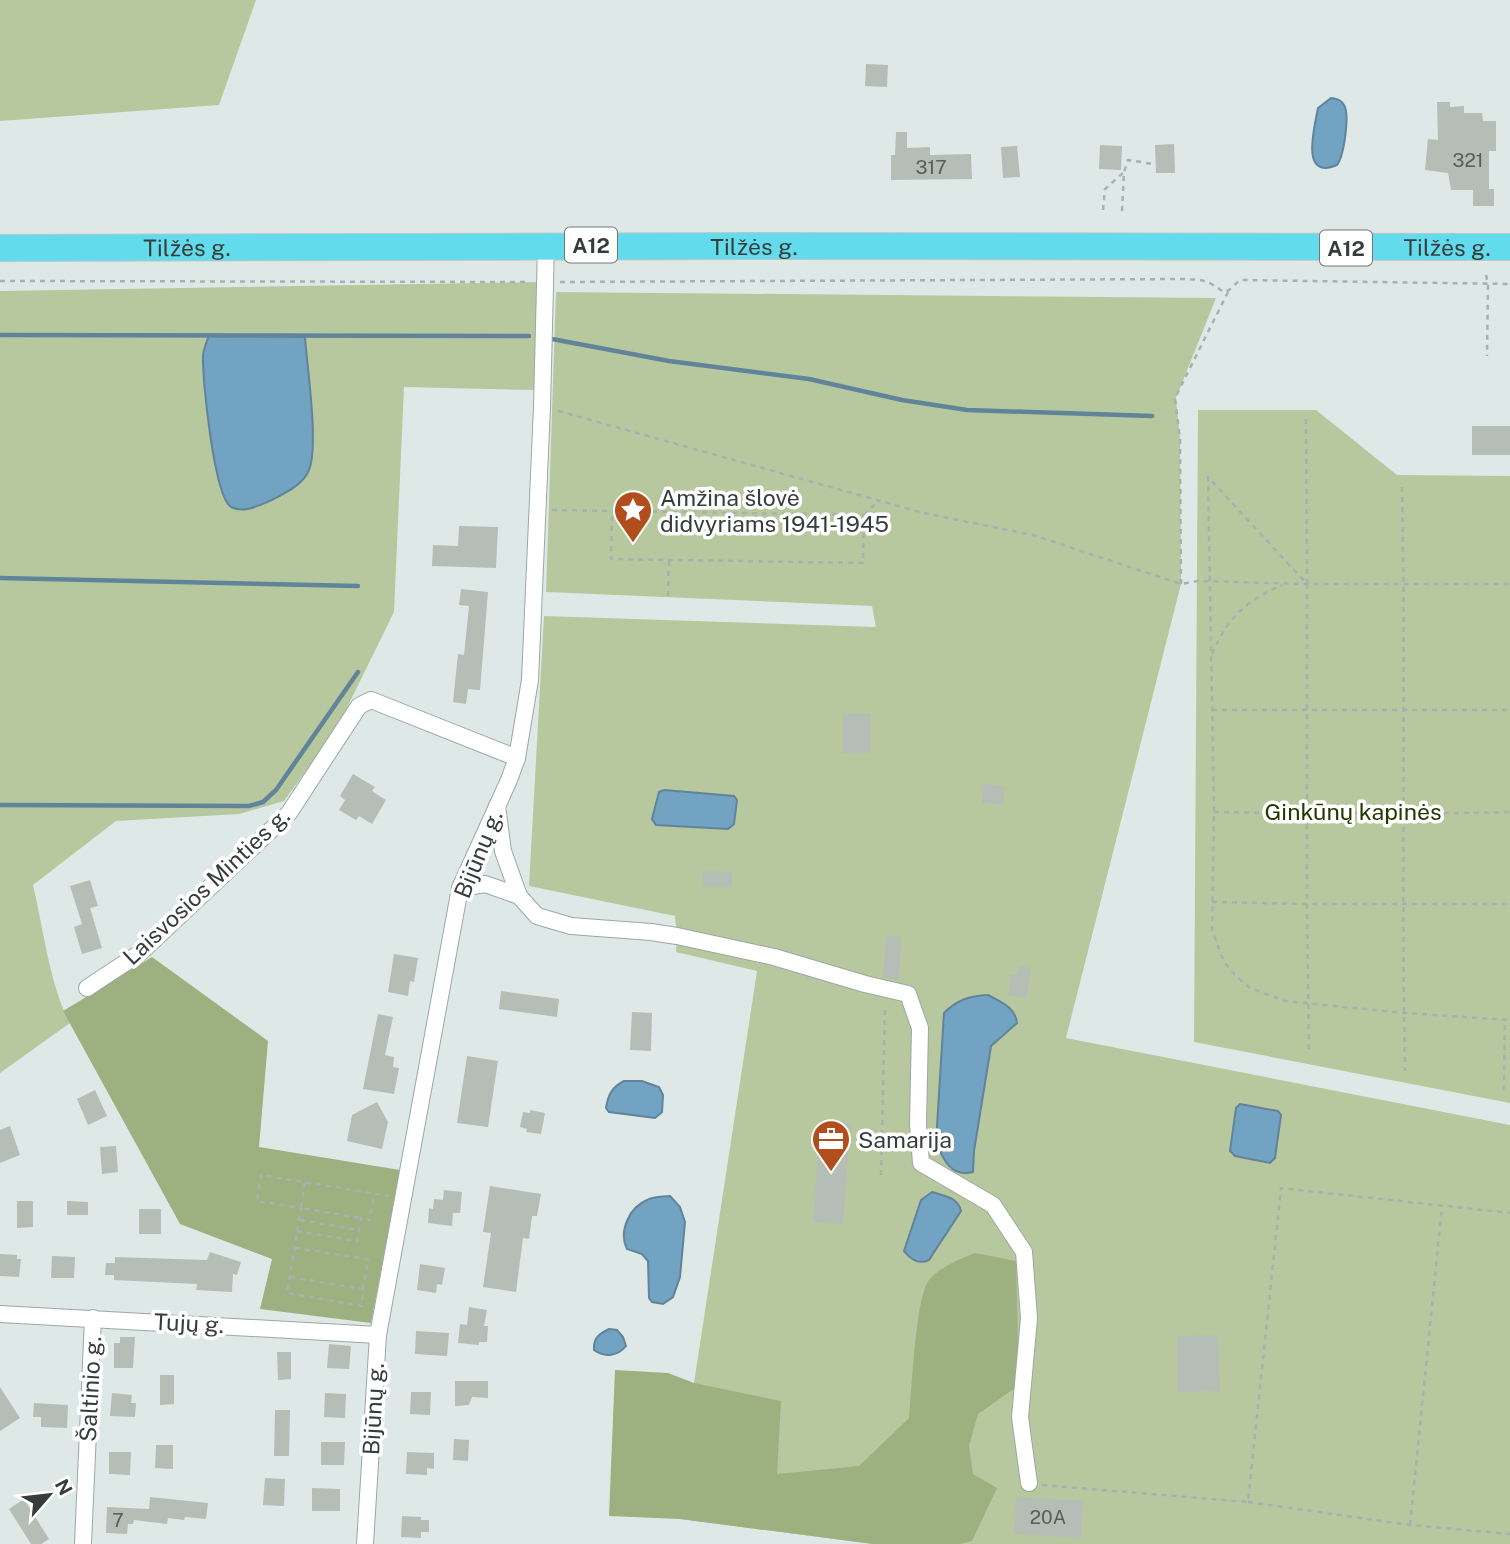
<svg xmlns="http://www.w3.org/2000/svg" width="1510" height="1544" font-family="'Public Sans',sans-serif">
<rect width="100%" height="100%" fill="#dee9e7"/>
<g fill="#b7c89f">
<path d="M 0,0 L 256,0 L 219,105 L 0,121 Z"/>
<path d="M 539,282 L 534,390 L 404,387 L 394,612 L 337,728 L 284,801 L 239,814 L 116,821 L 33,885 C 43,926 50,987 70,1023 L 0,1073 L 0,291 Z"/>
<path d="M 556,292 L 1216,298 L 1176,398 L 1180,439 L 1181,584 L 1066,1038 L 1510,1125 L 1510,1544 L 873,1544 L 680,1519 L 694,1383 L 757,971 L 676,952 L 677,936 L 675,916 L 529,886 L 544,616 L 876,627 L 872,606 L 546,592 Z"/>
<path d="M 1198,410 L 1316,410 L 1397,475 L 1510,476 L 1510,1103 L 1194,1042 Z"/>
</g>
<g fill="#9cb080">
<path d="M 152,957 L 268,1041 L 259,1147 L 400,1170 L 371,1323 L 260,1309 L 272,1259 L 180,1224 L 63,1011 Z"/>
<path d="M 975,1253 L 1016,1261 L 1018,1346 L 1015,1388 L 978,1414 L 969,1446 L 973,1474 L 997,1488 L 972,1541 L 960,1544 L 873,1544 L 680,1519 L 609,1516 L 615,1370 L 668,1373 L 694,1383 L 781,1401 L 777,1474 L 859,1466 L 909,1418 C 912,1391 915,1299 929,1280 C 940,1267 960,1259 975,1253 Z"/>
</g>
<g fill="#72a3c3" stroke="#61849a" stroke-width="2">
<path d="M 1331,98 C 1338,99 1342,100 1345,107 C 1349,118 1344,156 1337,165 C 1299,181 1315,126 1318,108 Z"/>
<path d="M 209,335 L 305,337 C 307,366 319,446 309,470 C 303,485 285,493 272,500 C 260,505 244,514 231,507 C 214,496 202,378 203,355 C 204,348 207,341 209,335 Z"/>
<path d="M 664,790 L 734,796 L 737,800 L 734,824 L 728,829 L 656,825 L 652,819 L 659,792 Z"/>
<path d="M 988,995 C 1001,1002 1015,1007 1017,1023 L 991,1046 L 974,1151 L 973,1172 C 951,1178 943,1159 936,1142 L 944,1013 C 957,1000 969,996 988,995 Z"/>
<path d="M 624,1081 L 642,1081 L 659,1087 L 663,1095 L 662,1112 L 655,1118 L 609,1112 L 606,1108 C 608,1095 612,1087 624,1081 Z"/>
<path d="M 1240,1104 L 1278,1111 L 1281,1115 L 1275,1158 L 1270,1163 L 1235,1156 L 1230,1151 L 1236,1108 Z"/>
<path d="M 932,1192 C 944,1196 958,1197 961,1211 L 929,1260 C 919,1265 910,1259 904,1251 L 921,1200 Z"/>
<path d="M 670,1196 L 680,1207 L 685,1222 L 680,1277 L 673,1297 L 663,1304 L 652,1302 L 649,1298 L 648,1261 L 642,1254 L 627,1249 C 618,1231 630,1207 647,1200 C 654,1196 663,1197 670,1196 Z"/>
<path d="M 609,1329 L 617,1330 L 623,1337 L 626,1346 C 618,1356 605,1358 594,1350 C 593,1338 599,1334 609,1329 Z"/>
</g>
<g fill="none" stroke-linecap="round" stroke-linejoin="round">
<g stroke="#61849a" stroke-width="4.5">
<path d="M 0,335 L 529,336"/>
<path d="M 552,339 L 669,361 L 809,379 L 902,400 L 967,410 L 1152,416"/>
<path d="M 0,578 L 358,586"/>
<path d="M 0,805 L 249,806 L 263,802 L 276,790 L 358,672"/>
</g>
</g>
<g fill="#b5bdb7">
<path d="M 866,64 L 888,65 L 887,87 L 865,86 Z"/>
<path d="M 1437,102 L 1450,102 L 1450,107 L 1464,106 L 1464,113 L 1482,113 L 1483,121 L 1496,121 L 1496,151 L 1489,151 L 1489,189 L 1494,189 L 1494,206 L 1473,206 L 1473,190 L 1451,190 L 1448,173 L 1425,170 L 1428,139 L 1438,140 Z"/>
<path d="M 896,132 L 907,132 L 907,148 L 930,147 L 930,155 L 971,154 L 972,179 L 891,180 L 891,155 L 895,155 Z"/>
<path d="M 1174,144 L 1175,173 L 1156,173 L 1155,145 Z"/>
<path d="M 1100,145 L 1122,146 L 1121,170 L 1099,169 Z"/>
<path d="M 1017,146 L 1020,177 L 1003,178 L 1001,147 Z"/>
<rect x="1472" y="426" width="38" height="29"/>
<path d="M 459,526 L 498,527 L 496,568 L 432,566 L 433,545 L 458,546 Z"/>
<path d="M 461,589 L 488,592 L 480,690 L 468,689 L 466,704 L 453,702 L 458,654 L 464,655 L 469,606 L 459,605 Z"/>
<rect x="843" y="714" width="28" height="39"/>
<path d="M 353,774 L 375,787 L 372,791 L 386,800 L 372,824 L 359,816 L 356,820 L 339,810 L 345,800 L 340,796 Z"/>
<path d="M 983,783 L 1004,787 L 1004,804 L 982,803 Z"/>
<path d="M 703,871 L 732,872 L 732,887 L 702,887 Z"/>
<path d="M 90,880 L 98,906 L 90,908 L 102,948 L 82,954 L 74,927 L 82,924 L 70,886 Z"/>
<path d="M 886,936 L 901,937 L 899,981 L 883,977 Z"/>
<path d="M 394,954 L 418,958 L 414,982 L 410,981 L 408,996 L 388,992 Z"/>
<path d="M 1019,966 L 1031,968 L 1026,998 L 1008,995 L 1011,975 L 1017,975 Z"/>
<path d="M 501,991 L 559,999 L 557,1017 L 499,1009 Z"/>
<path d="M 632,1012 L 652,1013 L 651,1051 L 630,1050 Z"/>
<path d="M 378,1014 L 393,1017 L 385,1055 L 394,1057 L 393,1067 L 399,1068 L 394,1094 L 363,1089 Z"/>
<path d="M 467,1056 L 498,1061 L 488,1127 L 457,1123 Z"/>
<path d="M 95,1090 L 107,1116 L 88,1125 L 77,1099 Z"/>
<path d="M 377,1102 L 388,1122 L 382,1149 L 347,1141 L 352,1115 Z"/>
<path d="M 530,1110 L 545,1113 L 541,1134 L 526,1132 L 527,1129 L 520,1127 L 523,1112 L 530,1113 Z"/>
<path d="M 820,1121 L 850,1123 L 843,1224 L 813,1222 Z"/>
<path d="M 10,1126 L 20,1155 L 0,1163 L 0,1130 Z"/>
<path d="M 116,1146 L 118,1172 L 102,1174 L 100,1147 Z"/>
<path d="M 490,1186 L 541,1194 L 537,1216 L 532,1216 L 529,1239 L 523,1238 L 516,1292 L 483,1287 L 491,1233 L 483,1232 Z"/>
<path d="M 444,1190 L 462,1192 L 460,1213 L 453,1213 L 452,1226 L 428,1223 L 429,1208 L 433,1209 L 434,1199 L 443,1200 Z"/>
<path d="M 17,1201 L 33,1201 L 33,1227 L 17,1228 Z"/>
<path d="M 67,1201 L 88,1202 L 88,1215 L 67,1215 Z"/>
<rect x="139" y="1209" width="22" height="25"/>
<path d="M 210,1252 L 241,1262 L 237,1275 L 233,1274 L 232,1292 L 196,1290 L 197,1284 L 114,1280 L 114,1275 L 105,1275 L 106,1263 L 115,1263 L 115,1257 L 207,1260 Z"/>
<path d="M 0,1254 L 17,1255 L 17,1259 L 21,1259 L 19,1277 L 0,1276 Z"/>
<path d="M 52,1256 L 75,1257 L 74,1278 L 51,1278 Z"/>
<path d="M 420,1264 L 445,1268 L 442,1285 L 437,1284 L 436,1293 L 417,1290 Z"/>
<path d="M 469,1307 L 487,1310 L 484,1326 L 488,1326 L 487,1342 L 479,1342 L 479,1345 L 458,1343 L 460,1324 L 467,1325 Z"/>
<path d="M 416,1331 L 449,1333 L 447,1356 L 415,1354 Z"/>
<path d="M 1218,1335 L 1220,1391 L 1178,1392 L 1177,1336 Z"/>
<path d="M 120,1337 L 135,1337 L 133,1368 L 114,1368 L 114,1343 L 120,1343 Z"/>
<path d="M 329,1344 L 351,1346 L 349,1369 L 327,1368 Z"/>
<path d="M 277,1352 L 291,1352 L 291,1379 L 278,1380 Z"/>
<path d="M 160,1375 L 174,1375 L 174,1404 L 160,1405 Z"/>
<path d="M 455,1381 L 488,1381 L 488,1398 L 472,1397 L 469,1405 L 455,1406 Z"/>
<path d="M 0,1387 L 20,1418 L 0,1431 Z"/>
<path d="M 411,1392 L 431,1392 L 430,1415 L 410,1414 Z"/>
<path d="M 112,1393 L 132,1395 L 131,1403 L 136,1403 L 135,1417 L 110,1416 Z"/>
<path d="M 325,1393 L 346,1394 L 345,1418 L 324,1417 Z"/>
<path d="M 34,1403 L 68,1405 L 67,1428 L 41,1427 L 41,1417 L 33,1417 Z"/>
<path d="M 275,1410 L 290,1410 L 289,1456 L 274,1456 Z"/>
<path d="M 454,1439 L 469,1440 L 468,1461 L 453,1460 Z"/>
<path d="M 321,1442 L 345,1442 L 344,1465 L 321,1465 Z"/>
<path d="M 156,1445 L 173,1445 L 173,1469 L 155,1468 Z"/>
<path d="M 109,1452 L 131,1452 L 130,1475 L 109,1474 Z"/>
<path d="M 407,1452 L 434,1453 L 434,1469 L 427,1468 L 427,1475 L 406,1474 Z"/>
<path d="M 265,1478 L 285,1479 L 284,1506 L 263,1505 Z"/>
<path d="M 312,1488 L 340,1489 L 340,1511 L 312,1511 Z"/>
<path d="M 150,1497 L 208,1503 L 206,1519 L 185,1517 L 184,1520 L 168,1518 L 167,1524 L 134,1520 L 133,1524 L 128,1524 L 127,1534 L 106,1533 L 107,1507 L 149,1509 Z"/>
<path d="M 1016,1497 L 1083,1501 L 1081,1538 L 1014,1534 Z"/>
<path d="M 24,1499 L 49,1539 L 41,1544 L 31,1544 L 9,1509 Z"/>
<path d="M 402,1516 L 421,1517 L 421,1520 L 429,1520 L 429,1532 L 421,1532 L 421,1538 L 401,1537 Z"/>
</g>
<g fill="none" stroke-linecap="round" stroke-linejoin="round">
<defs>
<g id="minor">
<path d="M 497,806 L 503,851 L 519,896"/>
<path d="M 460,888 L 485,884 L 519,896 L 537,916 L 571,926 L 651,932 L 677,936 L 774,957 L 865,984 L 908,994 L 920,1028 L 918,1124 L 921,1163 L 993,1205 L 1024,1252 L 1029,1318 L 1020,1417 L 1029,1483"/>
<path d="M 87,988 L 140,953 L 289,813 L 359,706 L 371,700 L 517,758"/>
<path d="M 0,1314 L 378,1335"/>
<path d="M 83,1544 L 93,1318"/>
<path d="M 365,1544 L 378,1335 L 460,888 L 509,780 L 517,758 L 530,680 L 542,407 L 546,245"/>
</g>
<g id="trunk">
<path id="s1" d="M 0,248 C 503,245 1007,246 1510,247"/>
</g>
</defs>
<use href="#minor" stroke="#9ca7a4" stroke-width="18"/>
<use href="#trunk" stroke="#c3c5c4" stroke-width="28"/>
<g stroke="#a8b1af" stroke-width="2.5" stroke-dasharray="5 5" stroke-linecap="butt">
<path d="M 1103,210 L 1105,189 L 1124,172"/>
<path d="M 1122,211 L 1124,172 L 1128,160 L 1153,164"/>
<path d="M 1486,275 L 1488,284 L 1487,356"/>
<path d="M 0,281 L 529,282"/>
<path d="M 560,282 L 1182,279 C 1200,279 1209,280 1223,292 L 1229,290 L 1240,280 L 1510,284"/>
<path d="M 558,411 L 924,513 L 1033,535 L 1181,584 L 1198,581 L 1307,584 L 1510,584"/>
<path d="M 1306,419 L 1307,584 L 1208,477 L 1214,812 L 1212,930 L 1224,962 L 1236,976 L 1250,988 L 1285,1001 L 1404,1013 L 1510,1020"/>
<path d="M 1402,487 C 1406,682 1401,876 1405,1071"/>
<path d="M 552,510 L 864,515 L 863,563 L 611,559 L 612,511"/>
<path d="M 864,515 L 879,500"/>
<path d="M 1181,584 L 1180,439 L 1175,398 L 1229,290"/>
<path d="M 1307,584 L 1307,904 L 1309,1054"/>
<path d="M 668,596 L 669,560"/>
<path d="M 1212,654 C 1228,617 1246,601 1282,585"/>
<path d="M 1212,710 L 1510,710"/>
<path d="M 1214,812 L 1403,814 L 1510,812"/>
<path d="M 1212,902 L 1307,904 L 1510,904"/>
<path d="M 1504,1090 L 1505,1020"/>
<path d="M 881,1175 L 885,1006"/>
<path d="M 305,1182 L 301,1208 L 361,1218"/>
<path d="M 300,1220 L 359,1230"/>
<path d="M 297,1231 L 357,1241 L 361,1218 L 370,1220 L 374,1194"/>
<path d="M 295,1248 L 368,1259 L 363,1289"/>
<path d="M 290,1277 L 363,1289 L 362,1306 L 287,1293 C 292,1265 296,1237 301,1208 L 257,1201 L 261,1175 L 389,1196"/>
<path d="M 1042,1485 L 1248,1502 L 1281,1188 L 1510,1213"/>
<path d="M 1248,1502 L 1410,1525 L 1510,1534"/>
<path d="M 1410,1525 L 1442,1206"/>
</g>
<use href="#minor" stroke="#fff" stroke-width="16"/>
<use href="#trunk" stroke="#62dbec" stroke-width="26"/>
</g>
<defs>
<symbol id="sight-pin" viewBox="-11 -11 22 30"><path d="M0 17L-7.5 6A9.5 9.5 0 1 1 7.5 6Z" fill="#b24d1d" stroke="#fff"/><path d="M0-6L1.8-2.2L6-1.7L2.9 1.2L3.7 5.4L0 3.3L-3.7 5.4L-2.9 1.2L-6-1.7L-1.8-2.2Z" fill="#fff"/></symbol>
<symbol id="office-pin" viewBox="-11 -11 22 30"><path d="M0 17L-7.5 6A9.5 9.5 0 1 1 7.5 6Z" fill="#b24d1d" stroke="#fff"/><path d="M-6-3h4V-5.5h4V-3h4V5H-6ZM-1-4.5V-3h2v-1.5ZM-6 0V1H6V0Z" fill="#fff"/></symbol>
</defs>
<g fill-rule="evenodd">
<use href="#sight-pin" x="611" y="488" width="44" height="60"/>
<use href="#office-pin" x="809" y="1117" width="44" height="60"/>
</g>
<g text-anchor="middle" dominant-baseline="central" stroke-width="7" stroke-linejoin="round" paint-order="stroke">
<g font-size="19" fill="#575d5b">
<text x="1468" y="160">321</text>
<text x="931" y="167">317</text>
<text x="1048" y="1517">20A</text>
<text x="118" y="1520">7</text>
</g>
<g fill="#fff" stroke="#747776" stroke-width="2">
<rect x="565" y="227.5" width="52" height="35" rx="5"/>
<rect x="1320" y="230.5" width="52" height="35" rx="5"/>
</g>
<g font-size="21" font-weight="bold" fill="#383d3c">
<text x="591" y="245">A12</text>
<text x="1346" y="248">A12</text>
</g>
<g font-size="23" fill="#383d3c" stroke="#fff">
<text stroke="none"><textPath href="#s1" startOffset="754">Tilžės g.</textPath></text>
<text stroke="none"><textPath href="#s1" startOffset="187">Tilžės g.</textPath></text>
<text stroke="none"><textPath href="#s1" startOffset="1447">Tilžės g.</textPath></text>
<text transform="translate(478 854) rotate(-68)">Bijūnų g.</text>
<text transform="translate(206 886) rotate(-43)">Laisvosios Minties g.</text>
<text transform="translate(189 1323) rotate(3)">Tujų g.</text>
<text transform="translate(90 1389) rotate(-87)">Šaltinio g.</text>
<text transform="translate(373 1409) rotate(-87)">Bijūnų g.</text>
</g>
<g font-size="23" fill="#383d3c" stroke="#fff" text-anchor="start">
<text x="660" y="497">Amžina šlovė<tspan x="660" dy="26">didvyriams 1941-1945</tspan></text>
<text x="858" y="1139">Samarija</text>
</g>
<g font-size="23" fill="#263700" stroke="#fff">
<text x="1353" y="811">Ginkūnų kapinės</text>
</g>
</g>
<g transform="translate(49 1495) rotate(62)" stroke="#ffffff" stroke-width="5" paint-order="stroke">
<path d="M0-5L12 26L0 18L-12 26Z" fill="#383d3c"/>
<text y="-10" font-size="19" font-weight="bold" text-anchor="middle" fill="#383d3c">N</text>
</g>
</svg>
